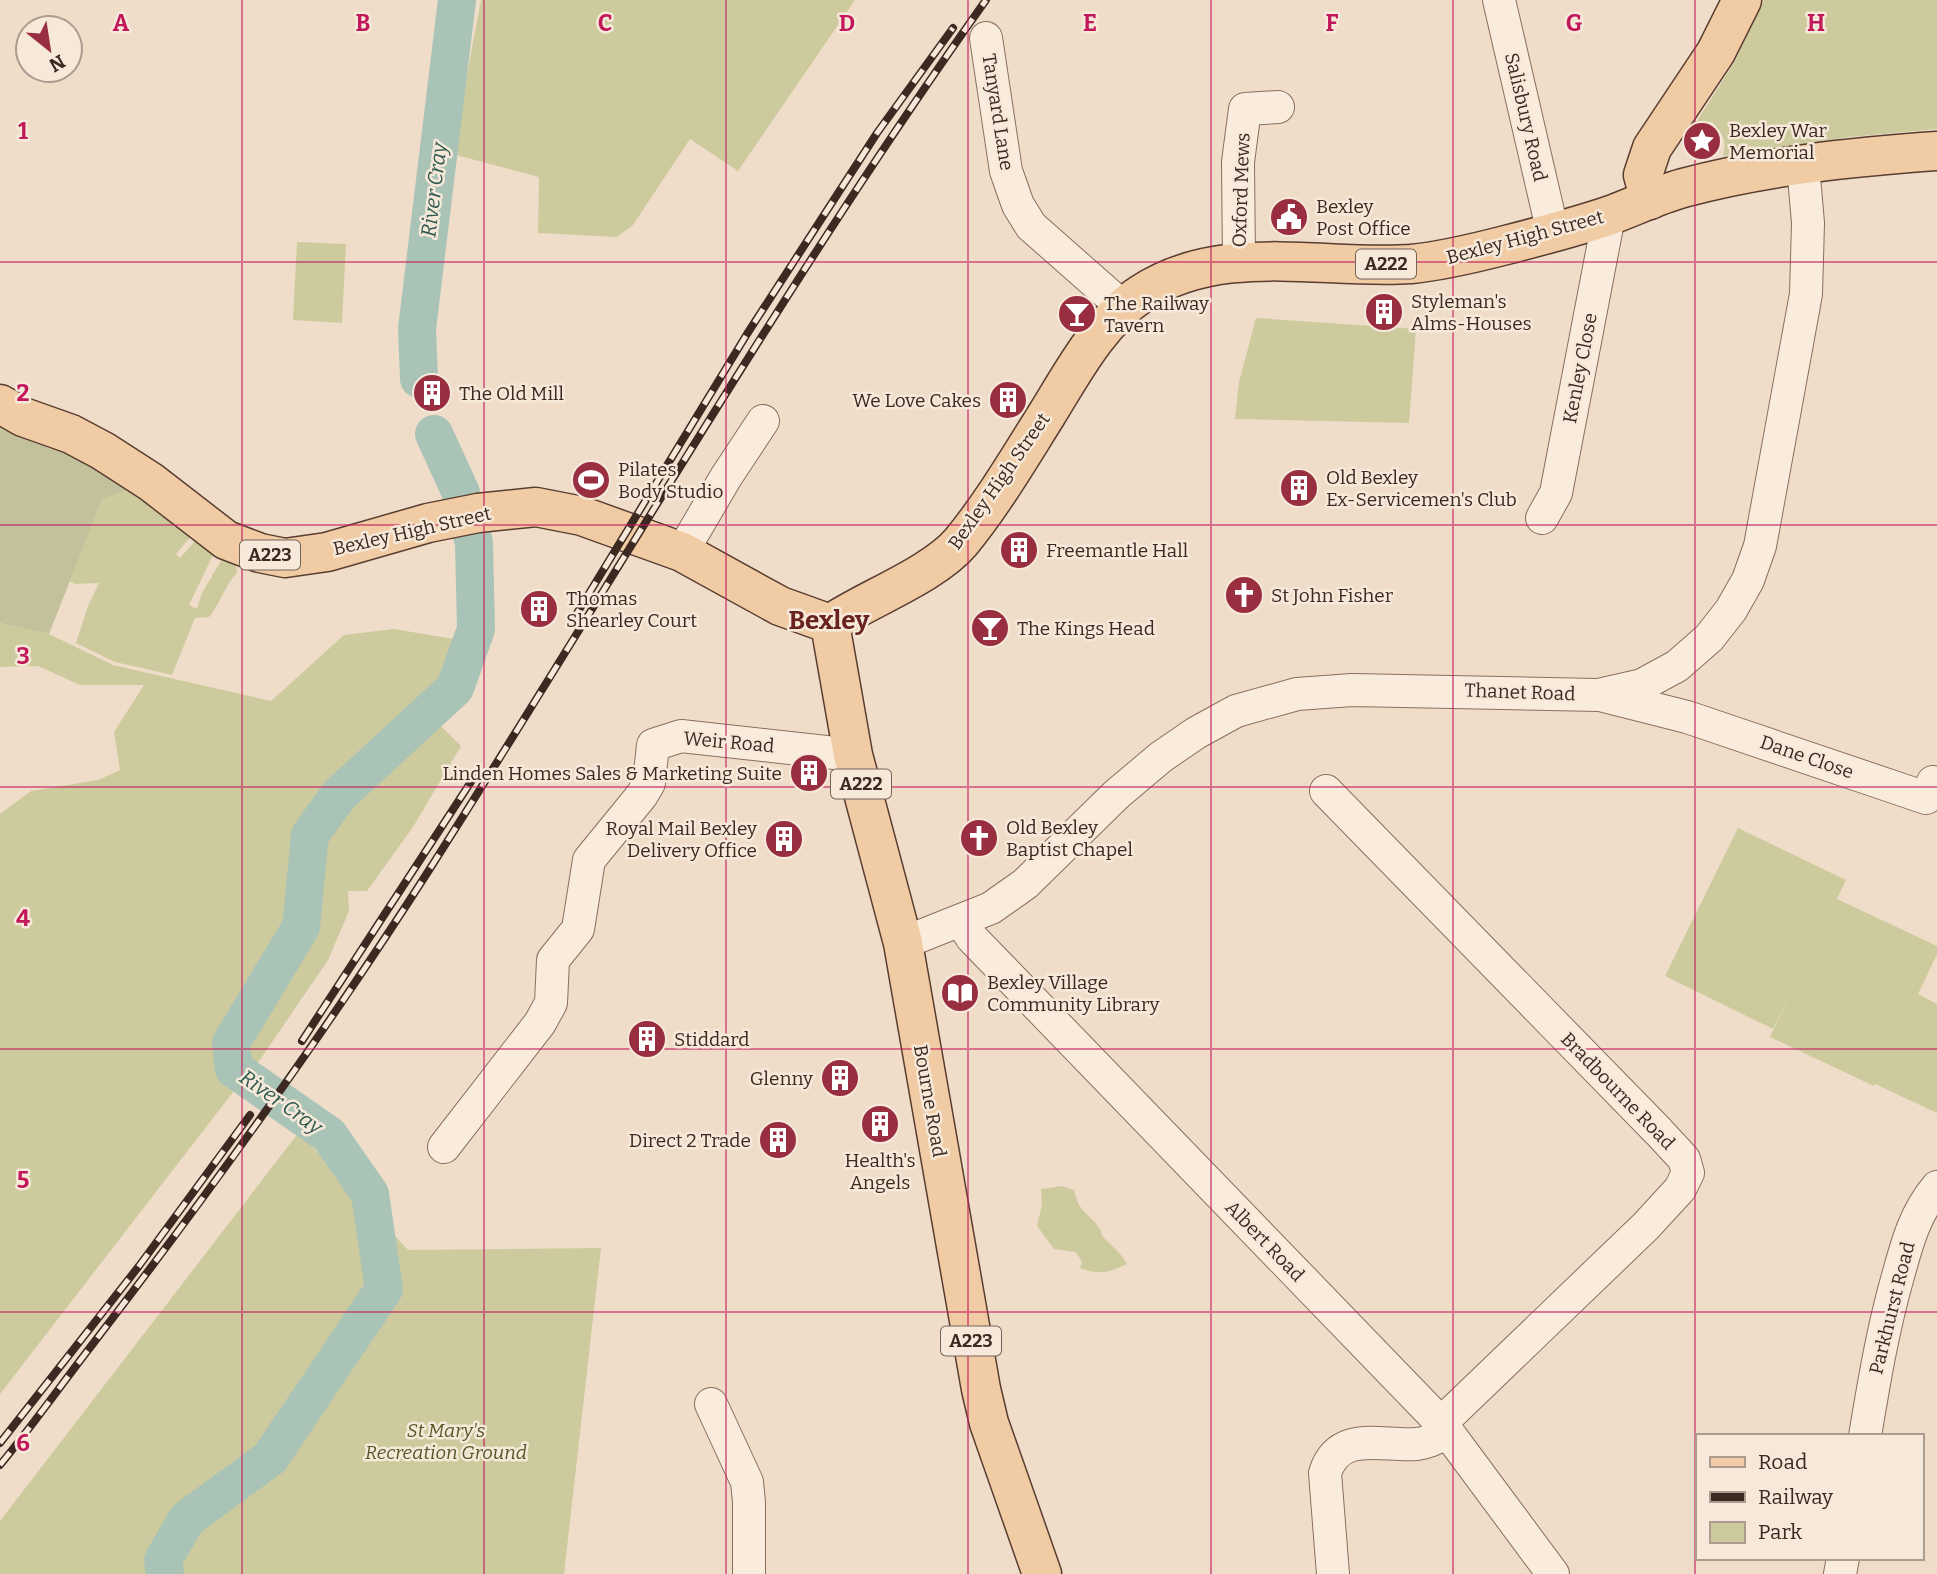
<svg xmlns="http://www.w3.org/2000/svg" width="1937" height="1574" font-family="Bitter,serif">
<rect width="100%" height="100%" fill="#efddc9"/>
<g fill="#cdcb9d">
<path d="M 481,0 L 855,0 L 738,171 L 690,139 L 633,225 L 617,237 L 538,233 L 539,177 L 452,154 Z"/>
<path d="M 1764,0 L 1937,0 L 1937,129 L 1850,137 L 1723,156 C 1727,140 1723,134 1712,122 L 1697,121 L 1735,61 Z"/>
<path d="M 297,242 L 346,244 L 342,323 L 293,320 Z"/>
<path d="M 1256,318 L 1416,329 L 1409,423 L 1235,419 L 1239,382 Z"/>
<path d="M 0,426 L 18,432 L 17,443 L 51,450 L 55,444 L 128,488 L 137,498 L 140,493 L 153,509 L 162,516 L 171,517 L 192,535 L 176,554 L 180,558 L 197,539 L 213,555 L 189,605 L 197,609 L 202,593 L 222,559 L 236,566 L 237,573 C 224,586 221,603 209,617 L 195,618 L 172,675 L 115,662 L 76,643 L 88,606 L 99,583 L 75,584 L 64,579 L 0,511 Z"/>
<path d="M 0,623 L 49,634 L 113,665 L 271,701 L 344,635 L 394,629 L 454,639 L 458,642 L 449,679 L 426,702 L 438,723 L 461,746 L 413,827 L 367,891 L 348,891 L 349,911 L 328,960 L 251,1073 L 237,1087 L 0,1394 L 0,814 L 31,791 L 98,780 L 120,770 L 114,732 L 144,685 L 80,685 L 38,666 L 0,667 Z"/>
<path d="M 1738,828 L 1846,880 L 1837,899 L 1937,946 L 1937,954 L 1918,994 L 1937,1004 L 1937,1113 L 1875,1084 L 1874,1086 L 1770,1037 L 1791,993 L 1773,1029 L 1665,976 Z"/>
<path d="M 299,1132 L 408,1250 L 601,1248 L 564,1574 L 0,1574 L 0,1521 Z"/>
<path d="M 1062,1186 L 1074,1190 C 1079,1214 1089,1212 1099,1228 C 1105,1236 1097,1230 1104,1238 C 1114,1248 1119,1251 1127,1264 C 1108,1273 1099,1275 1080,1268 L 1082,1262 L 1076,1252 L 1054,1249 L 1037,1226 L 1042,1205 L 1041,1189 Z"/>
</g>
<path fill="#c3c19b" d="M 0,430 L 97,466 L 132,488 L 102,499 L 49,634 L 0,623 Z"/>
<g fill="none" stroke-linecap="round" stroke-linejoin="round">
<g stroke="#aac3b7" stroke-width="38">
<path d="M 419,379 L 417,329 L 457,0"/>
<path d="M 434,434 L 461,493"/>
<path d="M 165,1574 L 163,1560 L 187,1519 L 270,1458 L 384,1289 L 370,1194 L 329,1135 L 234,1069 L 231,1043 L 301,927 L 310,835 L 339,795 L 455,688 L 476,629 L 474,543 L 471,532"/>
</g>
<defs>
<g id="minor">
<path d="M 1499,0 L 1553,233"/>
<path d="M 986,38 L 1006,171 L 1018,205 L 1031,226 L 1124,308"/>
<path d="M 1239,262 L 1238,162 L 1245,109 L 1278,107"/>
<path d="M 1542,518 L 1556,493 L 1609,216"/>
<path d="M 682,552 L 726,477 L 763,421"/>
<path d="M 1604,696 L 1687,717 L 1926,798 L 1933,782"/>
<path d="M 1326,791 L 1659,1132 L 1684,1159 L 1688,1173 L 1680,1189 L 1646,1226 L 1441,1423"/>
<path d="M 961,921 L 972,938 L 1441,1423 L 1553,1574"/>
<path d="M 903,943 L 991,908 L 1025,884 L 1117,794 L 1161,757 L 1196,733 L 1236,711 L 1297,694 L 1352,690 L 1598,695 L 1642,685 L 1677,666 L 1709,638 L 1731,610 L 1748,580 L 1760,546 L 1806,294 L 1808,223 L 1803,165"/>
<path d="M 444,1147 L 540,1023 L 551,1003 L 553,960 L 578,929 L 589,860 L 642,795 L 649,783 L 653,745 L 681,736 L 853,755"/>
<path d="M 711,1404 L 747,1482 L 749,1502 L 749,1574"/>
<path d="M 1865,1436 C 1874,1382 1883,1328 1898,1276 C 1907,1243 1915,1213 1937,1187"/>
<path d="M 1333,1574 L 1325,1473 C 1339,1429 1382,1447 1417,1444 C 1428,1443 1438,1437 1448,1432"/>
<path d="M 1840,1574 L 1843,1558"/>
</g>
<g id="major">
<path d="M 1650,200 L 1643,175 L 1652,148 L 1716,52 L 1742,0"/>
<path d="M 0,404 L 23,417 L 71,434 L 103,451 L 151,482 L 226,540 L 260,553 L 285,558 L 327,552 L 428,523 L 478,513 L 536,507 L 582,516 L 682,552 L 780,606 L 830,624"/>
<path d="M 830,624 C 867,599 933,575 961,542 C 993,503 1020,457 1047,414 C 1073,372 1099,322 1141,294 C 1222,241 1321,270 1411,264 C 1443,261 1475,253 1506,245 C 1541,236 1576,227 1611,215 C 1635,206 1658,195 1683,188 C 1765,166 1852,157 1937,151"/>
<path d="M 830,624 L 853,755 L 903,943 L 981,1389 L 989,1423 L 1042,1574"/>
</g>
</defs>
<use href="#minor" stroke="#8b6e5e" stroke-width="34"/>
<use href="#major" stroke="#593d31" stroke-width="41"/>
<use href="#minor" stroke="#f9ecdd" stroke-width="32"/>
<use href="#major" stroke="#f0cba3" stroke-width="38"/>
<defs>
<g id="rail">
<path d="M 571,623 L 747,334 L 877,133 L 953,28"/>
<path d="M 302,1041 L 478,771"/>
<path d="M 0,1443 L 139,1266 L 250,1115"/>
<path d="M 0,1465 C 32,1426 61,1385 92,1345 C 211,1190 326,1032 431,867 C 615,578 787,280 986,0"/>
</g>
</defs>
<use href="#rail" stroke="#3c2921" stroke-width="8"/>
<use href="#rail" stroke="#f6e9d9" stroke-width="5" stroke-dasharray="16" stroke-linecap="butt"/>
</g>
<path fill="none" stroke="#c2185b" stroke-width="2" stroke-opacity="0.55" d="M 242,0 L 242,1574M 484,0 L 484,1574M 726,0 L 726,1574M 968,0 L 968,1574M 1211,0 L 1211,1574M 1453,0 L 1453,1574M 1695,0 L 1695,1574M 0,262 L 1937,262M 0,525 L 1937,525M 0,787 L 1937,787M 0,1049 L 1937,1049M 0,1312 L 1937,1312"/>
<defs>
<symbol id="sight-disc" viewBox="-11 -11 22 22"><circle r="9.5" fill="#9a2e41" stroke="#f6e9d9"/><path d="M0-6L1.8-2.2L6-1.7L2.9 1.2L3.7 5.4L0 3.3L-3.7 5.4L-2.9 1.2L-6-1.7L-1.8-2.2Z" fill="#fff"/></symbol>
<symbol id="civic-disc" viewBox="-11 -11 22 22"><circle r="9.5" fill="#9a2e41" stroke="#f6e9d9"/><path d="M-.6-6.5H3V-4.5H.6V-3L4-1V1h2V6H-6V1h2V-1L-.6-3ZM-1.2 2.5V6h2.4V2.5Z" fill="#fff"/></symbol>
<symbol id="building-disc" viewBox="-11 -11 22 22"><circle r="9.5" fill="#9a2e41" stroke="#f6e9d9"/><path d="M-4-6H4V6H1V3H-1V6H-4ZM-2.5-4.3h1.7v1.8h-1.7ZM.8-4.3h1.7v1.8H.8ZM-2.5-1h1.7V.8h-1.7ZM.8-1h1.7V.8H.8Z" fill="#fff"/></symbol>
<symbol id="bar-disc" viewBox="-11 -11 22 22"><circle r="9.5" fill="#9a2e41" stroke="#f6e9d9"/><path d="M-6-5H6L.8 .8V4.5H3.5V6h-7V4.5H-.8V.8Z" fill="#fff"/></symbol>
<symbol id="stadium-disc" viewBox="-11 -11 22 22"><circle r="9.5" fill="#9a2e41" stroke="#f6e9d9"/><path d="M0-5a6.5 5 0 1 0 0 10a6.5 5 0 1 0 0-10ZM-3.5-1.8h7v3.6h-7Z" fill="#fff"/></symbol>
<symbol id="church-disc" viewBox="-11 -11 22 22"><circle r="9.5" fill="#9a2e41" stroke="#f6e9d9"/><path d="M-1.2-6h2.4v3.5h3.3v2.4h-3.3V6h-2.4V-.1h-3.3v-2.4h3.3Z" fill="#fff"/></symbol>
<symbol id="library-disc" viewBox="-11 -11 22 22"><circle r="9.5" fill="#9a2e41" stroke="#f6e9d9"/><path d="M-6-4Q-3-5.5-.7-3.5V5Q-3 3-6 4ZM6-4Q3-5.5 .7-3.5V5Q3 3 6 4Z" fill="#fff"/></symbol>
</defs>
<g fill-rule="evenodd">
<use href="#sight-disc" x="1680" y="119" width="44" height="44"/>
<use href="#civic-disc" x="1267" y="195" width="44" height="44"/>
<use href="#building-disc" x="1362" y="290" width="44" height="44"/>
<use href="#bar-disc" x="1055" y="292" width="44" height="44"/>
<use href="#building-disc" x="410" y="371" width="44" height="44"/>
<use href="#building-disc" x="986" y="378" width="44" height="44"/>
<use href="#stadium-disc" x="569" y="458" width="44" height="44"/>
<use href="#building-disc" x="1277" y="466" width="44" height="44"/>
<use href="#building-disc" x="997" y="528" width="44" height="44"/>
<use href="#church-disc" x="1222" y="573" width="44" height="44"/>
<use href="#building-disc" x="517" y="587" width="44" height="44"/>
<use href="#bar-disc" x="968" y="606" width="44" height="44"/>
<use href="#building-disc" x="787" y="751" width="44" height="44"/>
<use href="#church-disc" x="957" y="816" width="44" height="44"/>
<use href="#building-disc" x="762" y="817" width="44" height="44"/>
<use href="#library-disc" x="938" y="971" width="44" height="44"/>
<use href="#building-disc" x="625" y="1017" width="44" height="44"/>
<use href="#building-disc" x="818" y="1056" width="44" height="44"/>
<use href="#building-disc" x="858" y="1102" width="44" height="44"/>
<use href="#building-disc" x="756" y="1118" width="44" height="44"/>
</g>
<g text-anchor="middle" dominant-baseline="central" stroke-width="5" stroke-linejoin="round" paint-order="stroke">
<g fill="#f6e9d9" stroke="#746358" stroke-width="2">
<rect x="1356" y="249.5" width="60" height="29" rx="5"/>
<rect x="240" y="540.5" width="60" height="29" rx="5"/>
<rect x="831" y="769.5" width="60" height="29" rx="5"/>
<rect x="941" y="1326.5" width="60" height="29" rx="5"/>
</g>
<g font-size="18" font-weight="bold" fill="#3c2921">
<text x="1386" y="264">A222</text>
<text x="270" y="555">A223</text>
<text x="861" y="784">A222</text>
<text x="971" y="1341">A223</text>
</g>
<g font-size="19" fill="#3c2921" stroke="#f6e9d9">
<text transform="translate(998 112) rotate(81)">Tanyard Lane</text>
<text transform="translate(1526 117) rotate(77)">Salisbury Road</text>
<text transform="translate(1241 190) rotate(-88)">Oxford Mews</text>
<text transform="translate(1525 237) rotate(-15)">Bexley High Street</text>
<text transform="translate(1580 368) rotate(-79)">Kenley Close</text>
<text transform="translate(999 481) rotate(-55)">Bexley High Street</text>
<text transform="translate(412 531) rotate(-13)">Bexley High Street</text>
<text transform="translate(1520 692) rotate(2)">Thanet Road</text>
<text transform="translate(729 742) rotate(5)">Weir Road</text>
<text transform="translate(1807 757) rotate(19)">Dane Close</text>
<text transform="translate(1618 1091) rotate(46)">Bradbourne Road</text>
<text transform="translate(930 1101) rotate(80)">Bourne Road</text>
<text transform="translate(1265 1241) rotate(46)">Albert Road</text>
<text transform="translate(1892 1308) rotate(-76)">Parkhurst Road</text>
</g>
<g font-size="19" fill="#3c2921" stroke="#f6e9d9" text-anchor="start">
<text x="1729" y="130">Bexley War<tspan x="1729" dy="22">Memorial</tspan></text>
<text x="1316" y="206">Bexley<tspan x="1316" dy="22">Post Office</tspan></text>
<text x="1411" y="301">Styleman's<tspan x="1411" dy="22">Alms-Houses</tspan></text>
<text x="1104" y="303">The Railway<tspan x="1104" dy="22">Tavern</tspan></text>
<text x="459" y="393">The Old Mill</text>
<text x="981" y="400" text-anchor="end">We Love Cakes</text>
<text x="618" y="469">Pilates<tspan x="618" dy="22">Body Studio</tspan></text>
<text x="1326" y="477">Old Bexley<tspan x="1326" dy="22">Ex-Servicemen's Club</tspan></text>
<text x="1046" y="550">Freemantle Hall</text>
<text x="1271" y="595">St John Fisher</text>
<text x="566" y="598">Thomas<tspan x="566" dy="22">Shearley Court</tspan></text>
<text x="1017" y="628">The Kings Head</text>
<text x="782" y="773" text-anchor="end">Linden Homes Sales &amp; Marketing Suite</text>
<text x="1006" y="827">Old Bexley<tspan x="1006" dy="22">Baptist Chapel</tspan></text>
<text x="757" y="828" text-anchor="end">Royal Mail Bexley<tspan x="757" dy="22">Delivery Office</tspan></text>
<text x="987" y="982">Bexley Village<tspan x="987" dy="22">Community Library</tspan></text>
<text x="674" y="1039">Stiddard</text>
<text x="813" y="1078" text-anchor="end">Glenny</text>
<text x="751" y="1140" text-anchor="end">Direct 2 Trade</text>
<text x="880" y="1160" text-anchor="middle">Health's<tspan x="880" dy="22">Angels</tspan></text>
</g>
<g font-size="19" font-style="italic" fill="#545828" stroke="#f6e9d9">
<text x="446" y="1430">St Mary's<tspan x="446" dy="22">Recreation Ground</tspan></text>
</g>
<g font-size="21" font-style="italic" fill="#305b51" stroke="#f6e9d9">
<text transform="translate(434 190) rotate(-83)">River Cray</text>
<text transform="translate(281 1102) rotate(35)">River Cray</text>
</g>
<g font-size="26" font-weight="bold" fill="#682320" stroke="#f6e9d9">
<text x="829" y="620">Bexley</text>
</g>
</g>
<g font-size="23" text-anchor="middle" font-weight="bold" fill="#c2185b" stroke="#f6e9d9" stroke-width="5" stroke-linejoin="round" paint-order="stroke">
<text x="121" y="31">A</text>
<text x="363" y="31">B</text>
<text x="605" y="31">C</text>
<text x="847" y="31">D</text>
<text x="1090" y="31">E</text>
<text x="1332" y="31">F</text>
<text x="1574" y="31">G</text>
<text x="1816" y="31">H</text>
<text x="23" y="139">1</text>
<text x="23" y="401">2</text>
<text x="23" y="664">3</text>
<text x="23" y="926">4</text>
<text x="23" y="1188">5</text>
<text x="23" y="1451">6</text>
</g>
<rect x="1696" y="1434" width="228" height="126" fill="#f6e9d9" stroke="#ac9c8f" stroke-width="2"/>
<rect x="1710" y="1457" width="35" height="10" fill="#f0cba3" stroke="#ac9c8f" stroke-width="2"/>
<text x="1758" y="1469" font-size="21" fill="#3c2921">Road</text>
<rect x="1710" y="1492" width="35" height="10" fill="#3c2921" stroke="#ac9c8f" stroke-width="2"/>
<text x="1758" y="1504" font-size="21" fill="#3c2921">Railway</text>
<rect x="1710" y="1522" width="35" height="21" fill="#cdcb9d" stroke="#ac9c8f" stroke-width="2"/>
<text x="1758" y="1539" font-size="21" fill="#3c2921">Park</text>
<g transform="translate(49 49) rotate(150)"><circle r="33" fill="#f6e9d9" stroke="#ac9c8f" stroke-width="2"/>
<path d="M0-5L12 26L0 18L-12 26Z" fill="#9a2e41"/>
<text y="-10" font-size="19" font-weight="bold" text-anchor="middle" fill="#3c2921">N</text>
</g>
</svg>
